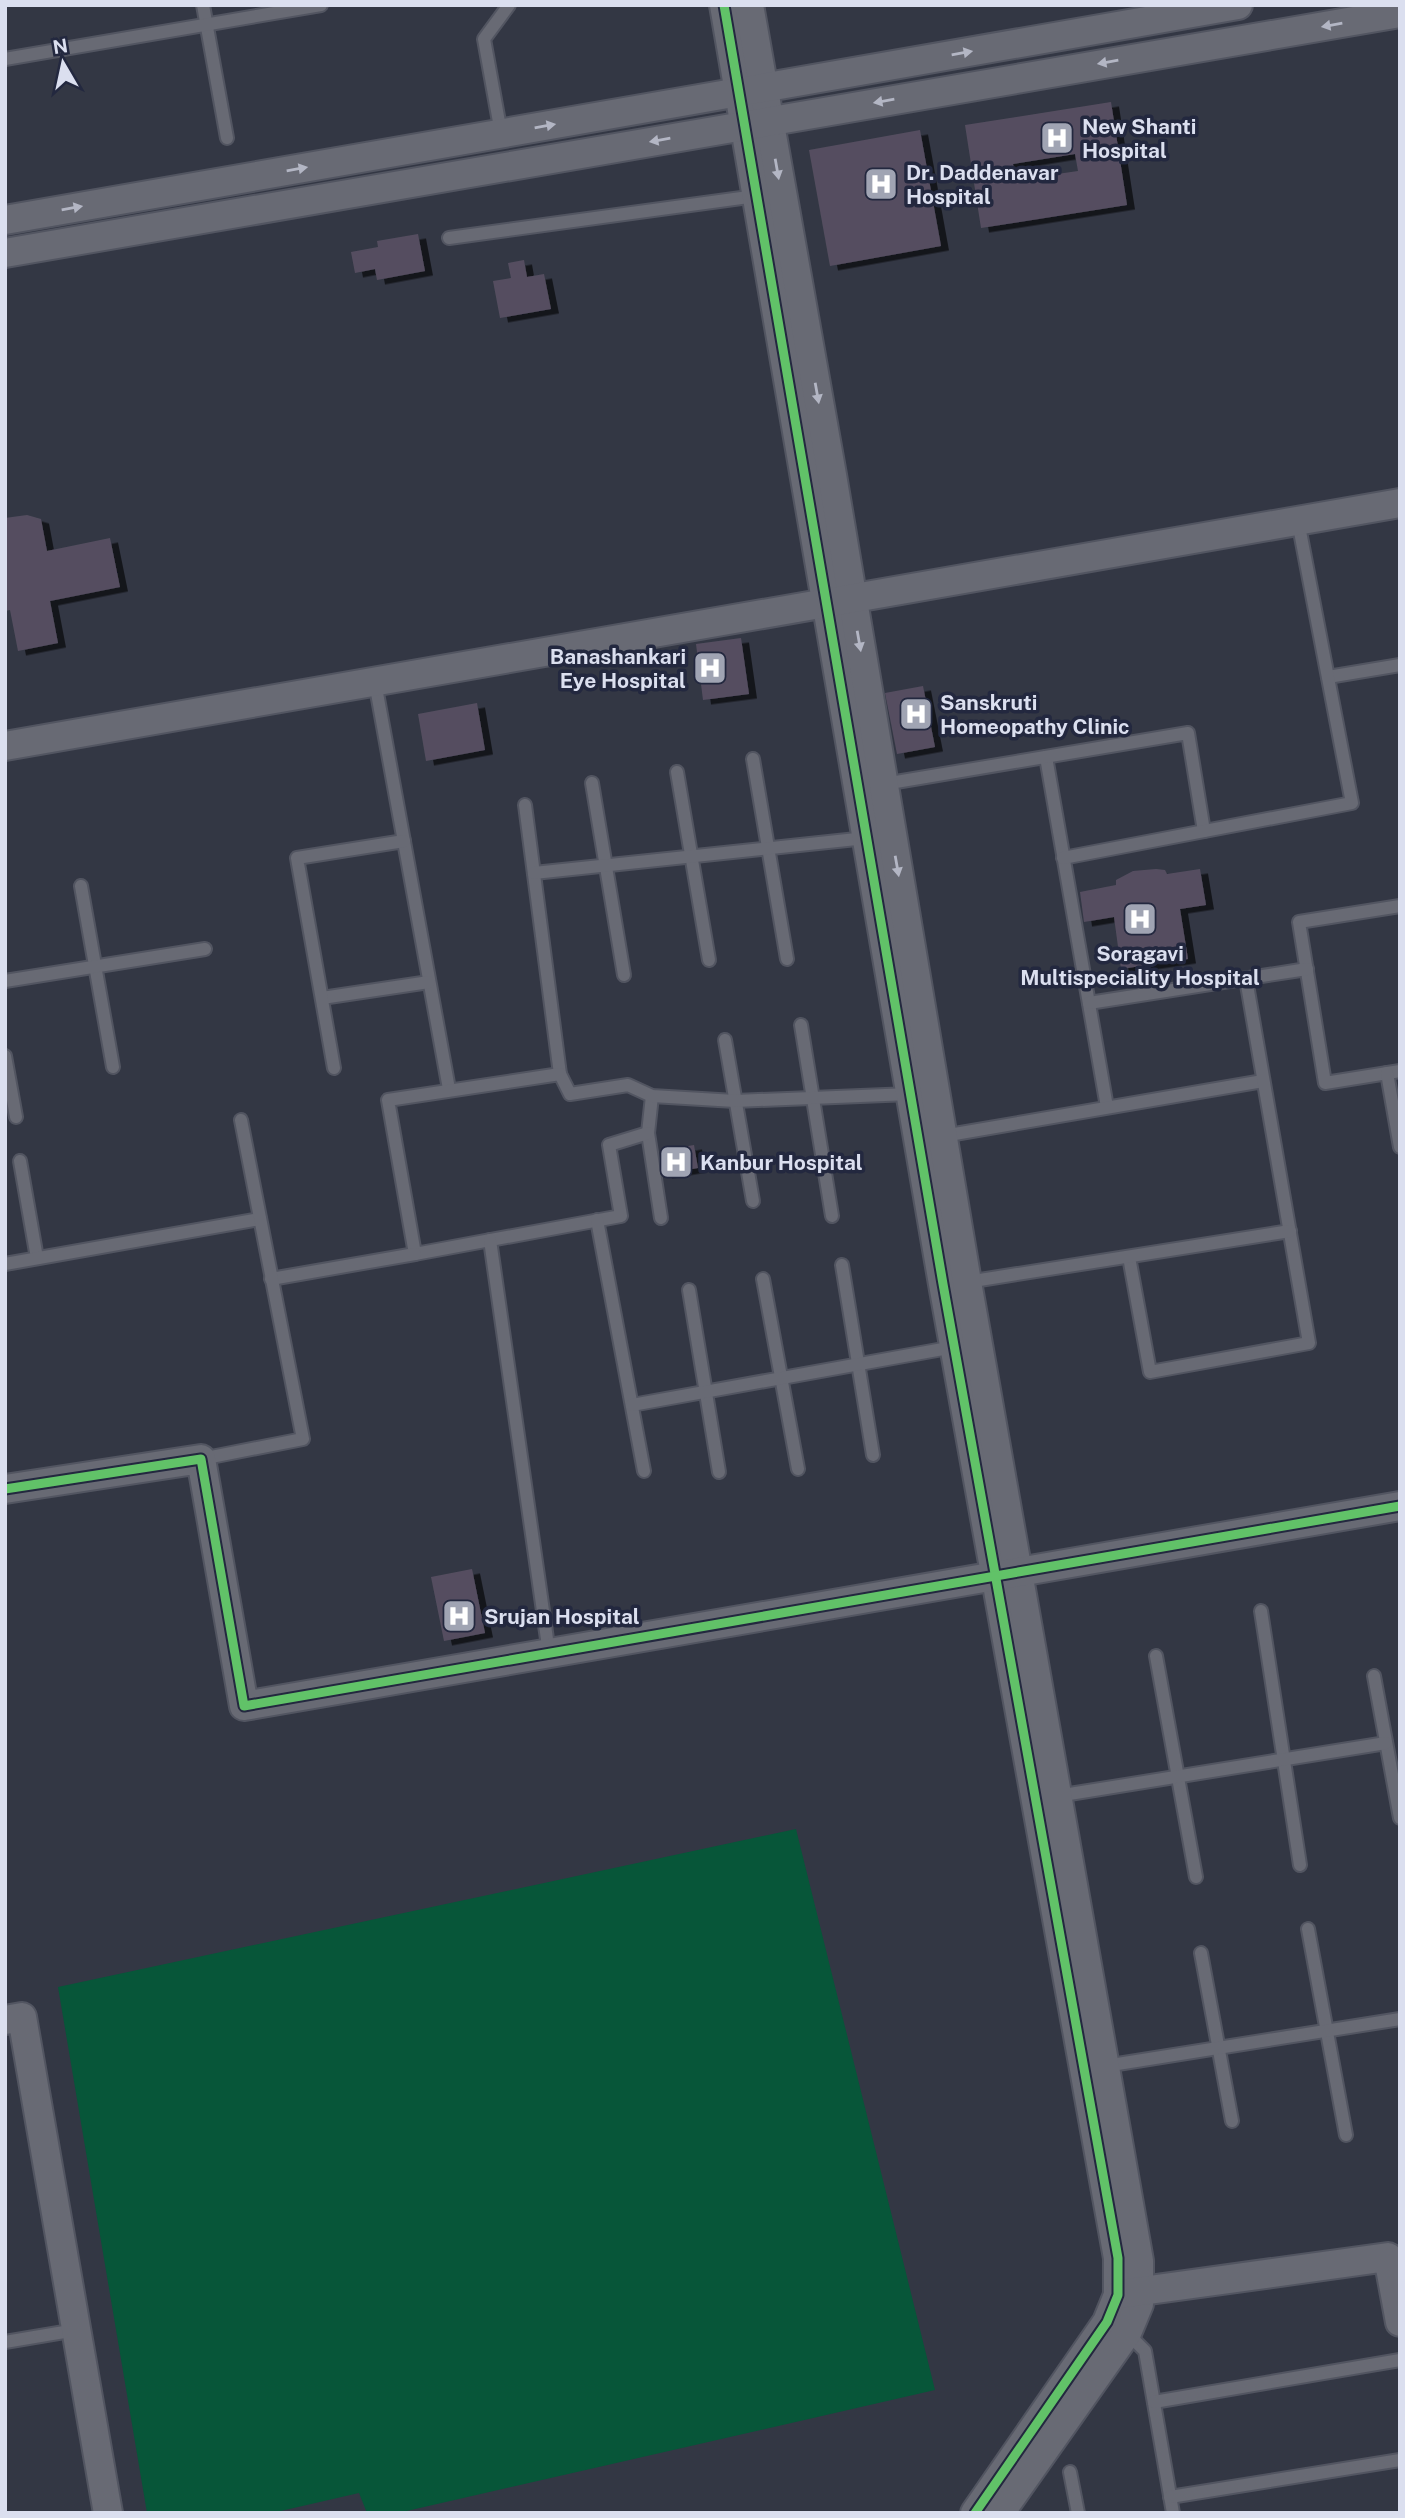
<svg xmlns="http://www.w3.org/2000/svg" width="1405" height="2518" font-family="'Public Sans',sans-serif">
<defs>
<filter id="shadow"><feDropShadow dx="8" dy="4.5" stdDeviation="0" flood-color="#0009"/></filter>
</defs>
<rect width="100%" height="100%" fill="#333744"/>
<path fill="#075639" d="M 796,1829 L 935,2390 L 398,2513 L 367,2513 L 359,2493 L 272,2513 L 147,2513 L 58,1987 Z"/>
<g fill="#554e60" fill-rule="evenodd" filter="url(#shadow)">
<path d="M 1111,102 L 1127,205 L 981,228 L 965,125 ZM 1075,154 L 1078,171 L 1016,180 L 1013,164 Z"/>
<path d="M 920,130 L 941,246 L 830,266 L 809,150 Z"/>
<path d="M 418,234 L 425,271 L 377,280 L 375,269 L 355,273 L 351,252 L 378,247 L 377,241 Z"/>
<path d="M 524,260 L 527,277 L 544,274 L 551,309 L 500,318 L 493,281 L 511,278 L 508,263 Z"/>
<path d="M 27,515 L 41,519 L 47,551 L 110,538 L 120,587 L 50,601 L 58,643 L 18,651 L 10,610 L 5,611 L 5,518 Z"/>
<path d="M 741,638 L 749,694 L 703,700 L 696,644 Z"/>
<path d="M 923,686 L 935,747 L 897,754 L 885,693 Z"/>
<path d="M 477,703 L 485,750 L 426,761 L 418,714 Z"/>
<path d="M 1156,869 L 1165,870 L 1167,874 L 1200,869 L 1206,905 L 1180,909 L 1188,959 L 1121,969 L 1114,917 L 1084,922 L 1080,892 L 1116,885 L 1116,880 L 1133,871 Z"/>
<path d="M 694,1145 L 698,1168 L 664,1174 L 660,1151 Z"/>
<path d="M 472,1569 L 485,1633 L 444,1641 L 431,1577 Z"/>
</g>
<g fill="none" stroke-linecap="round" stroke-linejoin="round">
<defs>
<g id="service">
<path d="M 203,5 L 227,138"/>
<path d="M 5,59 L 321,5"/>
<path d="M 501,133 L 484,39 L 509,5"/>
<path d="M 449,238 L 756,196"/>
<path d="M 1328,677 L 1400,665"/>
<path d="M 375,682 L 449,1089"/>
<path d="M 1046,757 L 1107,1107"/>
<path d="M 753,759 L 787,959"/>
<path d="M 677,772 L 709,960"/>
<path d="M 592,783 L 624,975"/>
<path d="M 884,784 L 1188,733 L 1204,831"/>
<path d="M 525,805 L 560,1074"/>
<path d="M 1063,858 L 1352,803 L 1298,521"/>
<path d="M 534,873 L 866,838"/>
<path d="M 81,886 L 113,1067"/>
<path d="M 1400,906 L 1299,922 L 1325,1083 L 1400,1071"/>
<path d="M 5,981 L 205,949"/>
<path d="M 322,998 L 429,982"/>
<path d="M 1089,1003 L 1307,969"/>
<path d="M 801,1025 L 832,1216"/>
<path d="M 725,1040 L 753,1201"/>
<path d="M 5,1056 L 16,1117"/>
<path d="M 334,1068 L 297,858 L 404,841"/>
<path d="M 1387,1073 L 1400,1147"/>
<path d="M 652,1096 L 648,1133 L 661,1218"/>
<path d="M 648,1133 L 609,1145 L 621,1216 L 415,1254 L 388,1100 L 560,1074 L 570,1094 L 628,1085 L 652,1096 L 735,1101 L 910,1094"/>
<path d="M 943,1136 L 1263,1081"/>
<path d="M 20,1161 L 37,1258"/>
<path d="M 597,1220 L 644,1471"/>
<path d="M 490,1240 L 549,1653"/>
<path d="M 1129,1257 L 1150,1372 L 1309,1343 L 1246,979"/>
<path d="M 5,1264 L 260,1219"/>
<path d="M 842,1265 L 873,1455"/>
<path d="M 271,1279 L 415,1254"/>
<path d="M 763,1279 L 798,1469"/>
<path d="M 967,1282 L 1290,1231"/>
<path d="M 689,1290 L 719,1472"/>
<path d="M 632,1405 L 954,1347"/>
<path d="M 201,1459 L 303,1439 L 241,1120"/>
<path d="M 1261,1611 L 1300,1865"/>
<path d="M 1156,1656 L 1196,1877"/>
<path d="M 1374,1676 L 1400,1818"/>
<path d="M 1057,1796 L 1386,1743"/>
<path d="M 1308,1929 L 1346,2135"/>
<path d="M 1201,1953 L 1232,2121"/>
<path d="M 1105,2066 L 1400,2019"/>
<path d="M 1127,2333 L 1145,2351 L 1173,2513"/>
<path d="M 5,2342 L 76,2330"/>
<path d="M 1154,2402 L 1400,2360"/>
<path d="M 1070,2472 L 1078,2513"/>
<path d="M 1170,2497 L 1400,2460"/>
</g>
<g id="tertiary">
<path d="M 724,5 L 943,1284 L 1118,2258 L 1118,2295 L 1107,2322 L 975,2513"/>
<path d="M 749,5 L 832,475 L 967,1282 L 1139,2261 L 1139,2304 L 1127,2333 L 1000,2513"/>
<path d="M 5,220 L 1238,5"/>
<path d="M 5,253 L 1400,13"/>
<path d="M 5,746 L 1400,503"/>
<path d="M 5,1489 L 201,1459 L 244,1706 L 1400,1506"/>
<path d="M 5,2020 L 22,2017 L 108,2513"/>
<path d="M 1120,2294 L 1388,2257 L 1400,2322"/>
</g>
</defs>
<use href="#service" stroke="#525561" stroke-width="16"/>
<use href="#tertiary" stroke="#525561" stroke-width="32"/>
<use href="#service" stroke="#686a74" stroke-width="12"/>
<use href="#tertiary" stroke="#686a74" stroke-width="28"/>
<defs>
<g id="cycleway">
<path d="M 724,5 L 943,1284 L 1118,2258 L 1118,2295 L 1107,2322 L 975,2513"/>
<path d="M 5,1489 L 201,1459 L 244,1706 L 1400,1506"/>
</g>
</defs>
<use href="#cycleway" stroke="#23283f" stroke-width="13"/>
<use href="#cycleway" stroke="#61c268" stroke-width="9"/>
</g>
<defs><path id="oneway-solid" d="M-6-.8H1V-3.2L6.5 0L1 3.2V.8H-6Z" transform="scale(1.75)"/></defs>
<g fill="#b3b6c4">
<use href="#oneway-solid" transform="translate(1332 25) rotate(170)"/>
<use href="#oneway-solid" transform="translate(962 53) rotate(-10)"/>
<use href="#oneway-solid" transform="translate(1108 62) rotate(170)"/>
<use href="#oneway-solid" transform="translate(884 101) rotate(170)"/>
<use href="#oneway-solid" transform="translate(545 126) rotate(-10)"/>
<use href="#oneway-solid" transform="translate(660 140) rotate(170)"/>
<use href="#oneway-solid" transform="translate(297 169) rotate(-10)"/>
<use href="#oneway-solid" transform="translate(777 169) rotate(80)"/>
<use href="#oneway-solid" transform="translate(72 208) rotate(-10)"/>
<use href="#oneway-solid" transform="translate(817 393) rotate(80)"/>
<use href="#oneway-solid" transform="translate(859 641) rotate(80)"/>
<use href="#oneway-solid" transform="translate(897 866) rotate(80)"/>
</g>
<defs>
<symbol id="hospital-square" viewBox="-11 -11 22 22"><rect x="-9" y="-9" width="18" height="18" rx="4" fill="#a0a4b3" stroke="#23283f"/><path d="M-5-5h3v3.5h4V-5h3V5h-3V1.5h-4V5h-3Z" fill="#fff"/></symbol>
</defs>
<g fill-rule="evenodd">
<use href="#hospital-square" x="1038" y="119" width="38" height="38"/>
<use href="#hospital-square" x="862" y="165" width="38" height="38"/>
<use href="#hospital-square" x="691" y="649" width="38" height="38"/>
<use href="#hospital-square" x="897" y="695" width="38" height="38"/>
<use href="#hospital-square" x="1121" y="900" width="38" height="38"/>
<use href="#hospital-square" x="657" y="1143" width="38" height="38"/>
<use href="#hospital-square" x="440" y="1597" width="38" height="38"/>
</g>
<g text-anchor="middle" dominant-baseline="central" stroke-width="7" stroke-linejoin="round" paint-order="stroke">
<g font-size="21" font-weight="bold" fill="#dbdfef" stroke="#23283f" text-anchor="start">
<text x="1082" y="126">New Shanti<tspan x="1082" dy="24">Hospital</tspan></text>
<text x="906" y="172">Dr. Daddenavar<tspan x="906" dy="24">Hospital</tspan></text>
<text x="686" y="656" text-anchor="end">Banashankari<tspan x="686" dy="24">Eye Hospital</tspan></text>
<text x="940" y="702">Sanskruti<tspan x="940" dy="24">Homeopathy Clinic</tspan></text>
<text x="1140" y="953" text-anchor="middle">Soragavi<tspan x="1140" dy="24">Multispeciality Hospital</tspan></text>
<text x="700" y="1162">Kanbur Hospital</text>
<text x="484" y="1616">Srujan Hospital</text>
</g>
</g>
<rect width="1405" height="2518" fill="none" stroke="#dbdfef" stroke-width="14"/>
<g transform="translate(63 63) rotate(351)" stroke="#23283f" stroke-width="5" paint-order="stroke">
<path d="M0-5L12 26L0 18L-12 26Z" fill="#dbdfef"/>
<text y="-10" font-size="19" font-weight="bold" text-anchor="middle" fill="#dbdfef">N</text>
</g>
</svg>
